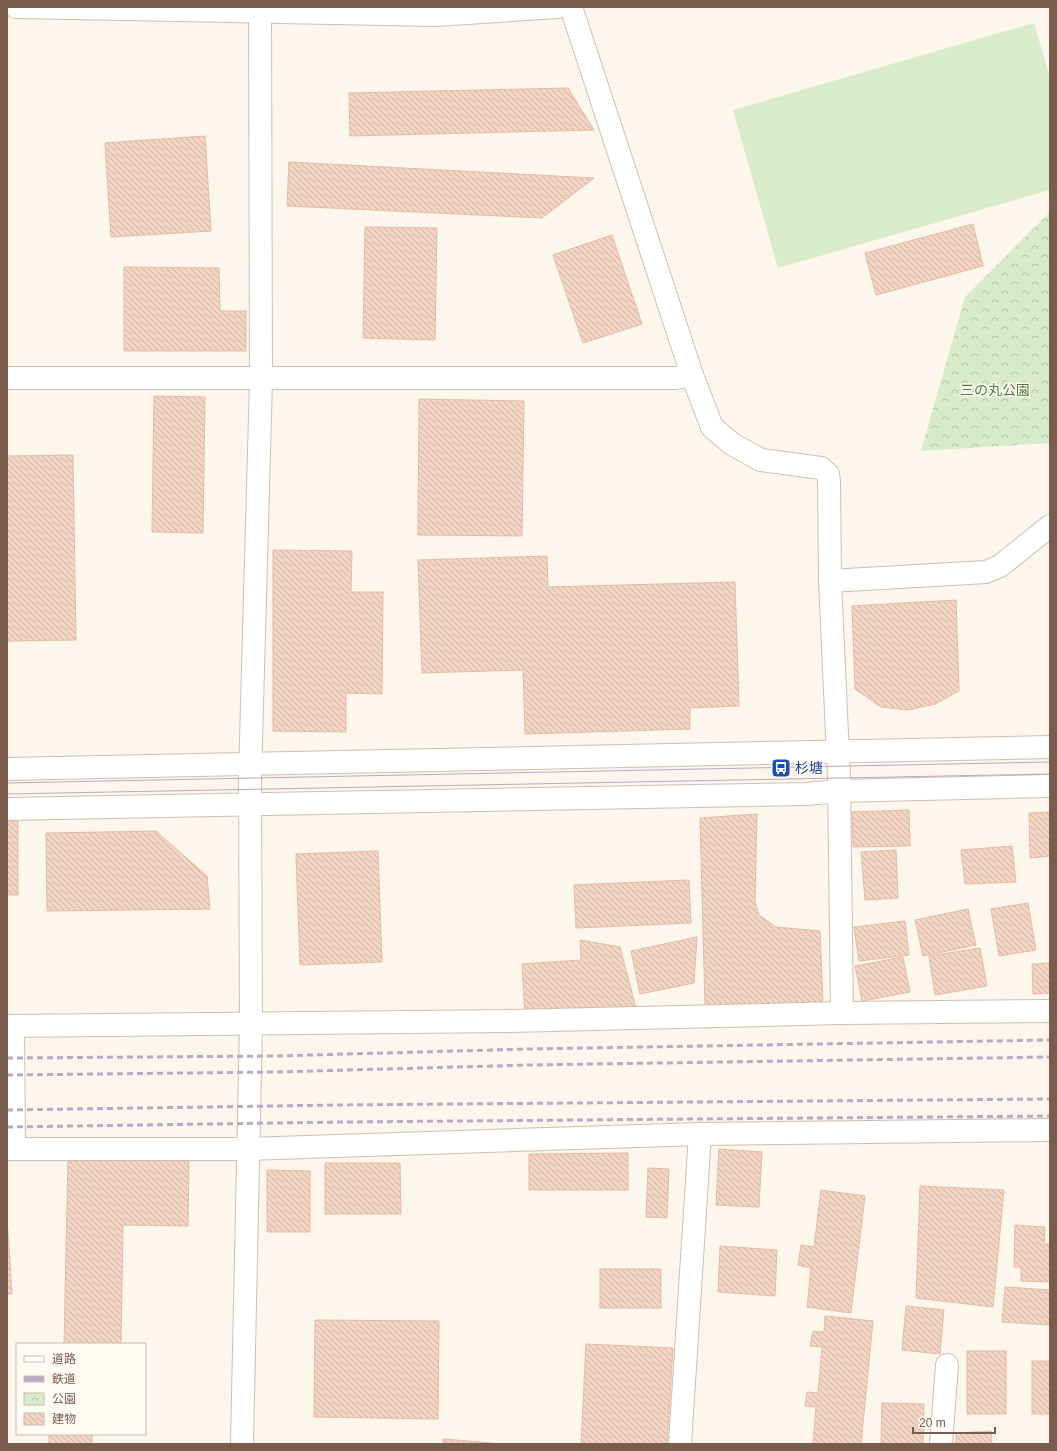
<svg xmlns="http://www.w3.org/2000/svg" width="1057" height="1451" font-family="Helvetica,'Noto Sans JP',sans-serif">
<defs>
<pattern id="park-crowns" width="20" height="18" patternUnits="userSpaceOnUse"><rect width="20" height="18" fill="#d8ecc9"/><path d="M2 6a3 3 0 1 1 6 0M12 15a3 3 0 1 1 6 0" fill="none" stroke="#b4c2a5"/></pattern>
<pattern id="building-back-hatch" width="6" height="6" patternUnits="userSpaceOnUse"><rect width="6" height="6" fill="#f3d5c3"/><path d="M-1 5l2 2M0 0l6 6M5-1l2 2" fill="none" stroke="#cab0a1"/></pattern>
</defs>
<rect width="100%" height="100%" fill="#fdf6ec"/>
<path fill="url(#park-crowns)" d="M 1050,212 L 1050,443 L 921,451 L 965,297 Z"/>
<path fill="#d8ecc9" d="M 1034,23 L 1050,78 L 1050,190 L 778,268 L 733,110 Z"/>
<g fill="url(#building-back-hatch)" stroke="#e6bba3">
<path d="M 568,88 L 594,130 L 350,136 L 349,93 Z"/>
<path d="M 205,136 L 211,231 L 111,237 L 105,143 Z"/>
<path d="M 289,162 L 594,178 L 542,218 L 287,206 Z"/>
<path d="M 973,224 L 983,266 L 876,295 L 865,253 Z"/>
<path d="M 365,227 L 437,228 L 435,340 L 363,338 Z"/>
<path d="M 612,235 L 642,324 L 583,343 L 553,255 Z"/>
<path d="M 124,267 L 219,268 L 220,311 L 246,311 L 246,351 L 124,351 Z"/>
<path d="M 154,396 L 205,397 L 203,533 L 152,532 Z"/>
<path d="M 419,399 L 524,401 L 522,536 L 418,535 Z"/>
<path d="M 73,455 L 76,640 L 9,641 L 7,644 L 7,456 Z"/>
<path d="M 273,550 L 352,551 L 351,592 L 383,592 L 382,694 L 346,693 L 346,732 L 273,731 Z"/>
<path d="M 547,556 L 548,587 L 735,582 L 739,706 L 690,708 L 690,729 L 525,734 L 523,670 L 422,673 L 418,560 Z"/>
<path d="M 956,600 L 959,691 L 935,704 L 908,710 L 881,707 L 855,689 L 852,606 Z"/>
<path d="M 909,810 L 910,846 L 853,847 L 852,812 Z"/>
<path d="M 1050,812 L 1050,856 L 1030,858 L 1029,813 Z"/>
<path d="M 757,814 L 755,901 L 759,915 L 776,927 L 820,931 L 823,1005 L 705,1008 L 700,818 Z"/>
<rect x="7" y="821" width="11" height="74"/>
<path d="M 156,831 L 207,876 L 210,909 L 47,911 L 46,833 Z"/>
<path d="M 1012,846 L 1016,882 L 965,884 L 961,850 Z"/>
<path d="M 896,850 L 898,898 L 865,900 L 861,852 Z"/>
<path d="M 378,851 L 382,962 L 300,965 L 296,854 Z"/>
<path d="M 689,880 L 691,923 L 576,928 L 574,885 Z"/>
<path d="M 1028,903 L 1036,950 L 999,956 L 991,909 Z"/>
<path d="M 968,909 L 976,945 L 923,956 L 915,920 Z"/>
<path d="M 905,921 L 909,955 L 859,961 L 854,927 Z"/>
<path d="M 697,937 L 694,983 L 640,994 L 631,951 Z"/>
<path d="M 580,940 L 620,947 L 636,1008 L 525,1016 L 522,964 L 581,960 Z"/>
<path d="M 980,948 L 987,986 L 935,995 L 929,956 Z"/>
<path d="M 903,957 L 910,992 L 862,1001 L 855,966 Z"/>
<path d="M 1050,963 L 1050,993 L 1033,994 L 1032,964 Z"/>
<path d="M 719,1149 L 762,1152 L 759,1207 L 716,1205 Z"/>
<path d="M 628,1153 L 628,1190 L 529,1190 L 529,1154 Z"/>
<path d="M 68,1158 L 189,1161 L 188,1226 L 123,1225 L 121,1344 L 64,1344 Z"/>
<path d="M 325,1163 L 400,1163 L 401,1214 L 325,1214 Z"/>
<path d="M 648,1168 L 669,1169 L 667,1218 L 646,1217 Z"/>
<path d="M 267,1170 L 310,1171 L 310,1232 L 267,1232 Z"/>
<path d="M 920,1186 L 1004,1190 L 993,1307 L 916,1298 Z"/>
<path d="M 821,1190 L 865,1196 L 851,1313 L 807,1307 L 811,1268 L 798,1265 L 801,1245 L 814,1247 Z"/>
<path d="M 7,1216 L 12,1294 L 7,1294 Z"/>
<path d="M 1015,1225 L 1045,1227 L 1044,1244 L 1050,1244 L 1050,1282 L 1021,1281 L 1021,1267 L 1014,1267 Z"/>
<path d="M 720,1246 L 777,1250 L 775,1296 L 718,1292 Z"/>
<rect x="600" y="1269" width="61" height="39"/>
<path d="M 1005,1287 L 1050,1290 L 1050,1325 L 1002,1322 Z"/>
<path d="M 906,1306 L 944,1310 L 940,1354 L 902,1350 Z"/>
<path d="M 825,1316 L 873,1321 L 861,1444 L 813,1444 L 816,1407 L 805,1406 L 807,1392 L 818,1393 L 822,1347 L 810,1346 L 813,1331 L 824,1332 Z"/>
<path d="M 315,1320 L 439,1321 L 438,1419 L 314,1417 Z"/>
<path d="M 586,1344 L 673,1348 L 667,1444 L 581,1444 Z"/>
<rect x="967" y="1351" width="39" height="63"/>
<rect x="1032" y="1361" width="18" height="53"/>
<path d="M 882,1403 L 924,1404 L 923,1444 L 881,1444 Z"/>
<path d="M 991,1431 L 992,1444 L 956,1444 L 956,1433 Z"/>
<rect x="49" y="1434" width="43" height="10"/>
<path d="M 443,1439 L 504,1444 L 443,1444 Z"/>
</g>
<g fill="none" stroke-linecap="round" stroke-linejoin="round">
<defs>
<g id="minor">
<path d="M 16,7 L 436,15 L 557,7"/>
<path d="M 571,7 L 692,375 L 712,427 L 732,444 L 761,460 L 821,468 L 828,474 L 829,482 L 830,581 L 839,778 L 842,1013"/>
<path d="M 7,378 L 676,378 L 692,375"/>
<path d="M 830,581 L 986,572 L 1000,566 L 1050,526"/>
<path d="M 7,1026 L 510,1021 L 842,1013 L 1050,1011"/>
<path d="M 13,1026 L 14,1149"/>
<path d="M 7,1149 L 247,1149 L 700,1134 L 1050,1130"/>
<path d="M 242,1444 L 251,1023 L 250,777 L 261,380 L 260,7"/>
<path d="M 680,1444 L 700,1134"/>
<path d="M 941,1444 L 947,1365"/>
</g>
<g id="tertiary">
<path d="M 7,769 L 1050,747"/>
<path d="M 7,809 L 806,794 L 839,791 L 1050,786"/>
</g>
</defs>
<use href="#minor" stroke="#d1beb0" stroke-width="24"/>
<use href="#tertiary" stroke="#d1beb0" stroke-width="24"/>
<use href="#minor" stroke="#fff" stroke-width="22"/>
<use href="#tertiary" stroke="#fff" stroke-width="22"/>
<g stroke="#b9a8c9" stroke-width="1">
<path d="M 7,783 L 1050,762"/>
<path d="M 7,794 L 1050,774"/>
</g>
<g stroke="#b9a8c9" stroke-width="3" stroke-dasharray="6 4" stroke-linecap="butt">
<path d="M 7,1058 L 275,1056 L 528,1049 L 1050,1040"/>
<path d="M 7,1075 L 276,1072 L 529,1065 L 1050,1057"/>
<path d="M 7,1110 L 338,1105 L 1050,1099"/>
<path d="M 7,1127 L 343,1122 L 1050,1116"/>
</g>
</g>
<defs>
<symbol id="bus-square" viewBox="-11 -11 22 22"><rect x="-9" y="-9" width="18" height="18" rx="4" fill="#1a4fb4" stroke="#fffaf3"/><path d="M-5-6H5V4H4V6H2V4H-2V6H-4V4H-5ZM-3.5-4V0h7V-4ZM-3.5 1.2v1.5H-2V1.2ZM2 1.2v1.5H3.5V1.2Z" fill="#fff"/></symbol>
</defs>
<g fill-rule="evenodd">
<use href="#bus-square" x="770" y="757" width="22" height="22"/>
</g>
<g text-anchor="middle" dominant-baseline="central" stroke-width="3" stroke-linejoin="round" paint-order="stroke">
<g font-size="14" fill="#537a41" stroke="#fffaf3">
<text x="995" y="390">三の丸公園</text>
</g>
<g font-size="14" fill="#164399" stroke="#fffaf3" text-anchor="start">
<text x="795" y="768">杉塘</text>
</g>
</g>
<rect width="1057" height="1451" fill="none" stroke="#7a5c4d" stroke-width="16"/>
<rect x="16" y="1343" width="130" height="92" fill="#fffaf3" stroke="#cabbb1"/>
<rect x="24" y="1356" width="20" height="6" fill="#ffffff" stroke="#cabbb1"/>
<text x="52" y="1363" font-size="12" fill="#7a5c4d">道路</text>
<rect x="24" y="1376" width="20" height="6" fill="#b9a8c9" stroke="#cabbb1"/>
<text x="52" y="1383" font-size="12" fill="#7a5c4d">鉄道</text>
<rect x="24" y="1393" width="20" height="12" fill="url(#park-crowns)" stroke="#cabbb1"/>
<text x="52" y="1403" font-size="12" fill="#7a5c4d">公園</text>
<rect x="24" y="1413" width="20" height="12" fill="url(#building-back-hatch)" stroke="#cabbb1"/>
<text x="52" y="1423" font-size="12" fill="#7a5c4d">建物</text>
<path d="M913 1427v6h82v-6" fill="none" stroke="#7a5c4d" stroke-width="2"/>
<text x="919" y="1427" font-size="12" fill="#7a5c4d" stroke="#fffaf3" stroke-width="3" paint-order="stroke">20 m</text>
</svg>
